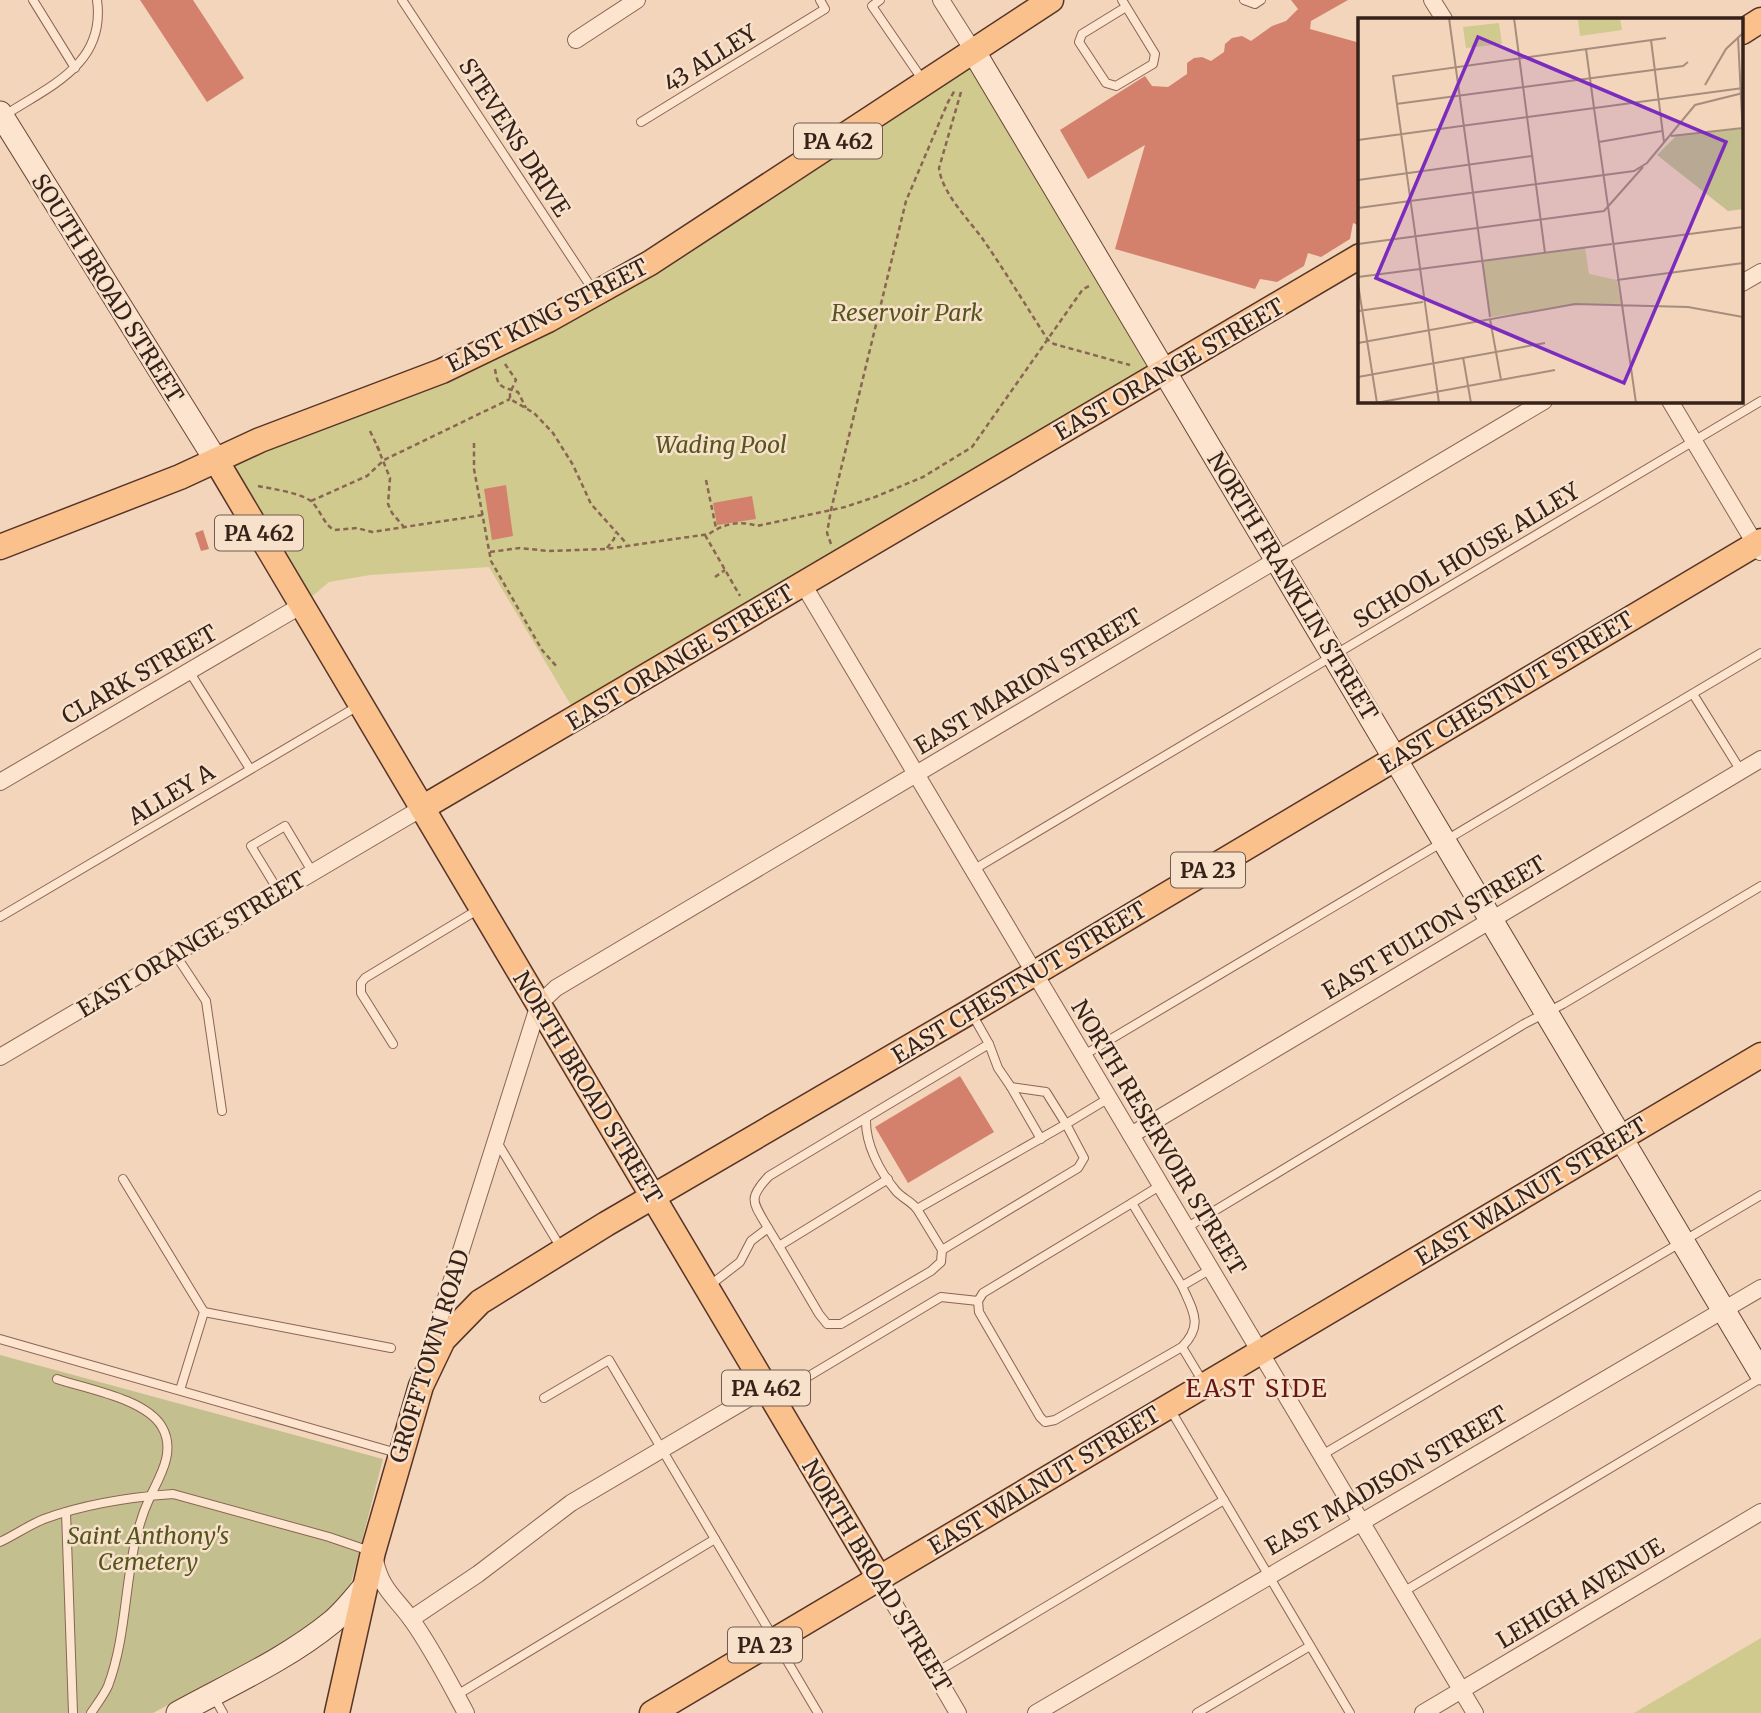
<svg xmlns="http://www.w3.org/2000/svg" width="1761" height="1713" font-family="Merriweather,serif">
<rect width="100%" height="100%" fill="#f2d5bb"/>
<g fill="#d0ca8e">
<path d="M 974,52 L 1165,371 L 578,717 L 489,567 L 370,575 L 329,582 L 302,605 L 217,462 L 492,348 Z"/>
<path d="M 1761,1638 L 1761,1713 L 1634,1713 Z"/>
</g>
<path fill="#c4bf8f" d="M 0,1355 L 383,1459 L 350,1587 L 310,1629 L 153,1713 L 0,1713 Z"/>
<g fill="#d3816d">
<path d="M 140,0 L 193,0 L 244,78 L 207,102 Z"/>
<path d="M 1291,0 L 1348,0 L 1311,21 L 1310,29 L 1360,43 L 1360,226 L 1353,223 L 1350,239 L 1321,257 L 1308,253 L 1304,266 L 1277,282 L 1260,279 L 1255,289 L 1115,249 L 1145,145 L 1088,179 L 1060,130 L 1145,76 L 1152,86 L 1168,87 L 1187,74 L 1187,63 L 1194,58 L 1202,57 L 1211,61 L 1224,52 L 1225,44 L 1232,38 L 1242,36 L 1251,41 L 1272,26 L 1286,21 L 1298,9 Z"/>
<path d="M 506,485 L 513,536 L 492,540 L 484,489 Z"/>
<path d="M 752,496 L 756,519 L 717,525 L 713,503 Z"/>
<path d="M 203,530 L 209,549 L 201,551 L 195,533 Z"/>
<path d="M 960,1076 L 994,1132 L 908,1183 L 875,1127 Z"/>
</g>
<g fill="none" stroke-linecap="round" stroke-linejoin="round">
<defs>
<g id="lane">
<path d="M 33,0 L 75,68"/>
<path d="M 402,0 L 593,290"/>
<path d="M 880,0 L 872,6 L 924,82"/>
<path d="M 1122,0 L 1155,54 L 1153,64 L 1116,86 L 1106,83 L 1079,42 L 1082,34 L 1126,7"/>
<path d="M 1244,0 L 1255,4 L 1261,0"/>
<path d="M 5,115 C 50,86 106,64 97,0"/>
<path d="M 641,122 L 825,9 L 820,0"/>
<path d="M 189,671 L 250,769"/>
<path d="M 1693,694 L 1741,771"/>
<path d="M 973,870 L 1761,401"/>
<path d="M 279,892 L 251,846 L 285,826 L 313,873"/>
<path d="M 0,917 L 358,706"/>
<path d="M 175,954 L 206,1001 L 222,1111"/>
<path d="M 393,1044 L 361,993 L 361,983 L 365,978 L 479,909"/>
<path d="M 1084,1055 L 1761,653"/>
<path d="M 1011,1087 L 1041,1139"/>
<path d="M 866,1118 C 865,1143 879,1171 896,1191 C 902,1198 911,1201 917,1209 L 1066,1124 L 1046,1092 L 1011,1087 L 998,1068 L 989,1044"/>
<path d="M 497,1142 L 561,1248"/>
<path d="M 123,1179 L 204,1312 L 180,1390"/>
<path d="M 1161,1185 L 1132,1203 L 1182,1286 L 1211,1269"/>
<path d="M 1132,1203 L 983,1293 L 978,1301 L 979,1312 L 1040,1417 L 1045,1422 L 1055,1420 L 1182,1347 C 1204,1325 1193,1311 1182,1286"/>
<path d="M 917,1209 L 942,1250"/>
<path d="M 768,1228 C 753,1202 747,1199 769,1176 L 989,1044 L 972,1014"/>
<path d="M 1186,1228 L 1524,1024 L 1563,1004 L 1761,886"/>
<path d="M 779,1246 L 819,1314 L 827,1324 L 841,1324 L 931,1271 L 941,1262 L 942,1250 L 1078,1168 L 1084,1158 L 1066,1124 L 1109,1098"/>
<path d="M 709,1286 L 740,1262 L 751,1241 L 768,1228 L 779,1246 L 888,1179"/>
<path d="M 204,1312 L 391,1348"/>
<path d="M 0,1339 L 397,1453"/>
<path d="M 1182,1347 L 1203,1382"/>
<path d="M 57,1379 C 87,1389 146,1399 162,1427 C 176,1451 160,1476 150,1497 C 122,1557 131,1625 108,1686 C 104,1695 97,1704 91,1713"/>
<path d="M 774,1397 L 941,1297 L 978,1301"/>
<path d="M 544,1398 L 609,1360 L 818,1713"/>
<path d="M 1170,1409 L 1350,1713"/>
<path d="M 1322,1455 L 1761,1195"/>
<path d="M 66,1512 L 73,1713"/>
<path d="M 0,1542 C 15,1535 29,1525 44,1519 C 82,1505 132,1497 173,1494 L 329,1537 L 370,1551"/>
<path d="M 1403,1592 L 1761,1378"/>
<path d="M 935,1673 L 1224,1500"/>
<path d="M 457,1695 L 715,1539"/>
<path d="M 214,1697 L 223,1713"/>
<path d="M 1197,1713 L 1310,1646"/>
</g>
<g id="street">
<path d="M 941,0 L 974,52"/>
<path d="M 1432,0 L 1444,19"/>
<path d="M 576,40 L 637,0"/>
<path d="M 1742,283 L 1761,272"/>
<path d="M 1670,401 L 1760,552"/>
<path d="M 803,584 L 1475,1713"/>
<path d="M 0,782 L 302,605"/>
<path d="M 0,1057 L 422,808"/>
<path d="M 1131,1135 L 1761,759"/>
<path d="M 436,1346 L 441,1314 L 539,1004 L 556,988 L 1544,401"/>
<path d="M 375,1560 C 381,1589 395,1597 411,1619 C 432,1648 449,1682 466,1713"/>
<path d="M 879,1578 L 958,1713"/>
<path d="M 411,1619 L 478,1574 L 571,1503 L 766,1388"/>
<path d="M 1036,1713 L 1761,1288"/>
<path d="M 1423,1713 L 1761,1512"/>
</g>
<g id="secondary">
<path d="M 974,52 L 1761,1373"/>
<path d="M 0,113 L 217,462"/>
<path d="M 178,1713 C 229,1685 287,1659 332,1622 C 344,1612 355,1598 365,1586"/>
</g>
<g id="primary">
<path d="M 1742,32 L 1761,20"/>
<path d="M 217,462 L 879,1578"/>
<path d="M 0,547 L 180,477 L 260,440 L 442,371 L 548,320 L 650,263 L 1051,0"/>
<path d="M 422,808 L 1360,256"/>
<path d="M 337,1713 L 373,1552 L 421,1386 L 443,1340 L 480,1302 L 606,1224 L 971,1011 L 1761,541"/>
<path d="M 652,1713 L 1761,1055"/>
</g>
</defs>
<use href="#lane" stroke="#8a6553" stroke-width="10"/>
<use href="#street" stroke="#8a6553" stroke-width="18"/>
<use href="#secondary" stroke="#6b4637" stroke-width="25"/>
<use href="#primary" stroke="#573428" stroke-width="27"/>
<g stroke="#8a6553" stroke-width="2.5" stroke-dasharray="5 3.5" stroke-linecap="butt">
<path d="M 961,92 L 939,168 C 942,193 968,219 982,238 C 1005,271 1026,306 1048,340 L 1054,344 L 1130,365"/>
<path d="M 505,364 L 516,380 L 510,393 L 510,399 L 534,413 L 553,433 L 573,465 L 591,504 L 627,544"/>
<path d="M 495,369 C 498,389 501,386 518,392 L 526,408"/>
<path d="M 370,431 L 380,452"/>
<path d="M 474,443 L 474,469 L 491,561 L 542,650 L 558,668"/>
<path d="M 377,446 L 390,478 L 388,504 L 392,513 L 404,527"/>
<path d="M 706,480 L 716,528"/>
<path d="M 258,486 C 272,489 304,493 313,503 C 321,512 324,524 334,530 L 357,528 L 372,532 L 483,515"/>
<path d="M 311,501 L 367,476 L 384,460 L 510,399"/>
<path d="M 705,535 L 740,596"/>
<path d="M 831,544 L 827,533 L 831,510 L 906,201 L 948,102 L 955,90"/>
<path d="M 607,548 L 614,539 L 615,533"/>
<path d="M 490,552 L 520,548 L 548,551 L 606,549 L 709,534 C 723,524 740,520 757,526 L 845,507 L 875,497 L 923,477 L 972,447 L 1083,289 L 1089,286"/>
<path d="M 715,577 L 725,570"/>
</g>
<use href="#lane" stroke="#fce4ce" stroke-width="8"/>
<use href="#street" stroke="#fce4ce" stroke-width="16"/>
<use href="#secondary" stroke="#fce4ce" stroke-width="23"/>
<use href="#primary" stroke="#fac18d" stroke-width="24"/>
</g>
<g text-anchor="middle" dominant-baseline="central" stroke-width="5" stroke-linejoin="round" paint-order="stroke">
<g fill="#f8e1cb" stroke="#715b4f" stroke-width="2">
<rect x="794" y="123.5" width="88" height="35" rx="5"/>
<rect x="215" y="515.5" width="88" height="35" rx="5"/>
<rect x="1171" y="852.5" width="74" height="35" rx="5"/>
<rect x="722" y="1370.5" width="88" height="35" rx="5"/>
<rect x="728" y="1627.5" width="74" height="35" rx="5"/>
</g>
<g font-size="21" font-weight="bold" fill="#37221a">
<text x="838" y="141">PA 462</text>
<text x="259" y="533">PA 462</text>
<text x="1208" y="870">PA 23</text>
<text x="766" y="1388">PA 462</text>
<text x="765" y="1645">PA 23</text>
</g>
<g font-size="23" fill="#37221a" stroke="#f8e1cb">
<text transform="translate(710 58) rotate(-32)">43 ALLEY</text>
<text transform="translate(515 137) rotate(57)">STEVENS DRIVE</text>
<text transform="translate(108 288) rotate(58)">SOUTH BROAD STREET</text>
<text transform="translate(547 315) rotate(-27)">EAST KING STREET</text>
<text transform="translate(1169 369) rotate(-30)">EAST ORANGE STREET</text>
<text transform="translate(1466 555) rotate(-31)">SCHOOL HOUSE ALLEY</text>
<text transform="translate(1293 586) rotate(59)">NORTH FRANKLIN STREET</text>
<text transform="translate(680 657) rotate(-31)">EAST ORANGE STREET</text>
<text transform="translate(139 674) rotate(-30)">CLARK STREET</text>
<text transform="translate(1028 681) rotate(-31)">EAST MARION STREET</text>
<text transform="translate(1506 692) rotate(-31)">EAST CHESTNUT STREET</text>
<text transform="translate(171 794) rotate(-31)">ALLEY A</text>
<text transform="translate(1434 927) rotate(-31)">EAST FULTON STREET</text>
<text transform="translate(191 944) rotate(-31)">EAST ORANGE STREET</text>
<text transform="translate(1019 982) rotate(-31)">EAST CHESTNUT STREET</text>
<text transform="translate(588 1087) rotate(59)">NORTH BROAD STREET</text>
<text transform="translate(1159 1137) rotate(59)">NORTH RESERVOIR STREET</text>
<text transform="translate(1531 1191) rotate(-31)">EAST WALNUT STREET</text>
<text transform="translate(429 1356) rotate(-73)">GROFFTOWN ROAD</text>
<text transform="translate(1044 1480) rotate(-31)">EAST WALNUT STREET</text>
<text transform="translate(1386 1480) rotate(-30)">EAST MADISON STREET</text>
<text transform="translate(877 1575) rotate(59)">NORTH BROAD STREET</text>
<text transform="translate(1580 1593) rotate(-31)">LEHIGH AVENUE</text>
</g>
<g font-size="23" font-style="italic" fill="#54561e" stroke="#f8e1cb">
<text x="907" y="312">Reservoir Park</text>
<text x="721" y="444">Wading Pool</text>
<text x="148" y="1535">Saint Anthony's<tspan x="148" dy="26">Cemetery</tspan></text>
</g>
<g font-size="24" letter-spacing="2" fill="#681516" stroke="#f8e1cb">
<text x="1257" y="1388">EAST SIDE</text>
</g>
</g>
<g transform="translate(1358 18)">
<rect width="385" height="385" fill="#f2d5bb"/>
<path d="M 262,0 L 264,12 L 222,18 L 220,0 ZM 141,5 L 144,26 L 108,30 L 105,9 ZM 227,229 L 231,256 L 259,262 L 263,287 L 226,286 L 132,299 L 124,243 Z" fill="#d0ca8e"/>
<path d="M 383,111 L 385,191 L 370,193 L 299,137 L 319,117 Z" fill="#c4bf8f"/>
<path fill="none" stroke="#a78d7b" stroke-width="2" d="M 91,0 L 132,299M 156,0 L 187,235M 380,19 L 385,119M 293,22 L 306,124M 228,31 L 236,90M 347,67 L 368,31 L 385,15M 38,86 L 325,48 L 330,44M 236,90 L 278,385M 313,118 L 385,110M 0,122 L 385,70M 241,124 L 304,113M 0,162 L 174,138M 0,190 L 276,153 L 289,145 L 337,87 L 385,75M 0,226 L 246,193 L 285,149M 255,226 L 385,209M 0,259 L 254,226M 259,262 L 385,245M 0,266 L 19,385M 0,293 L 65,284M 132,301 L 143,362M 0,325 L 217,286 L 330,289 L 385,299M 105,339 L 113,385M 0,359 L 187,325M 18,385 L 197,352M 81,385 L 35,58 L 308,20"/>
<path fill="#7b2cbf" fill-opacity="0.15" stroke="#7b2cbf" stroke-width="3.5" d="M 120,19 L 368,124 L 266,365 L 18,260 Z"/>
<rect width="385" height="385" fill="none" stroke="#37221a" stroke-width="3.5"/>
</g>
</svg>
